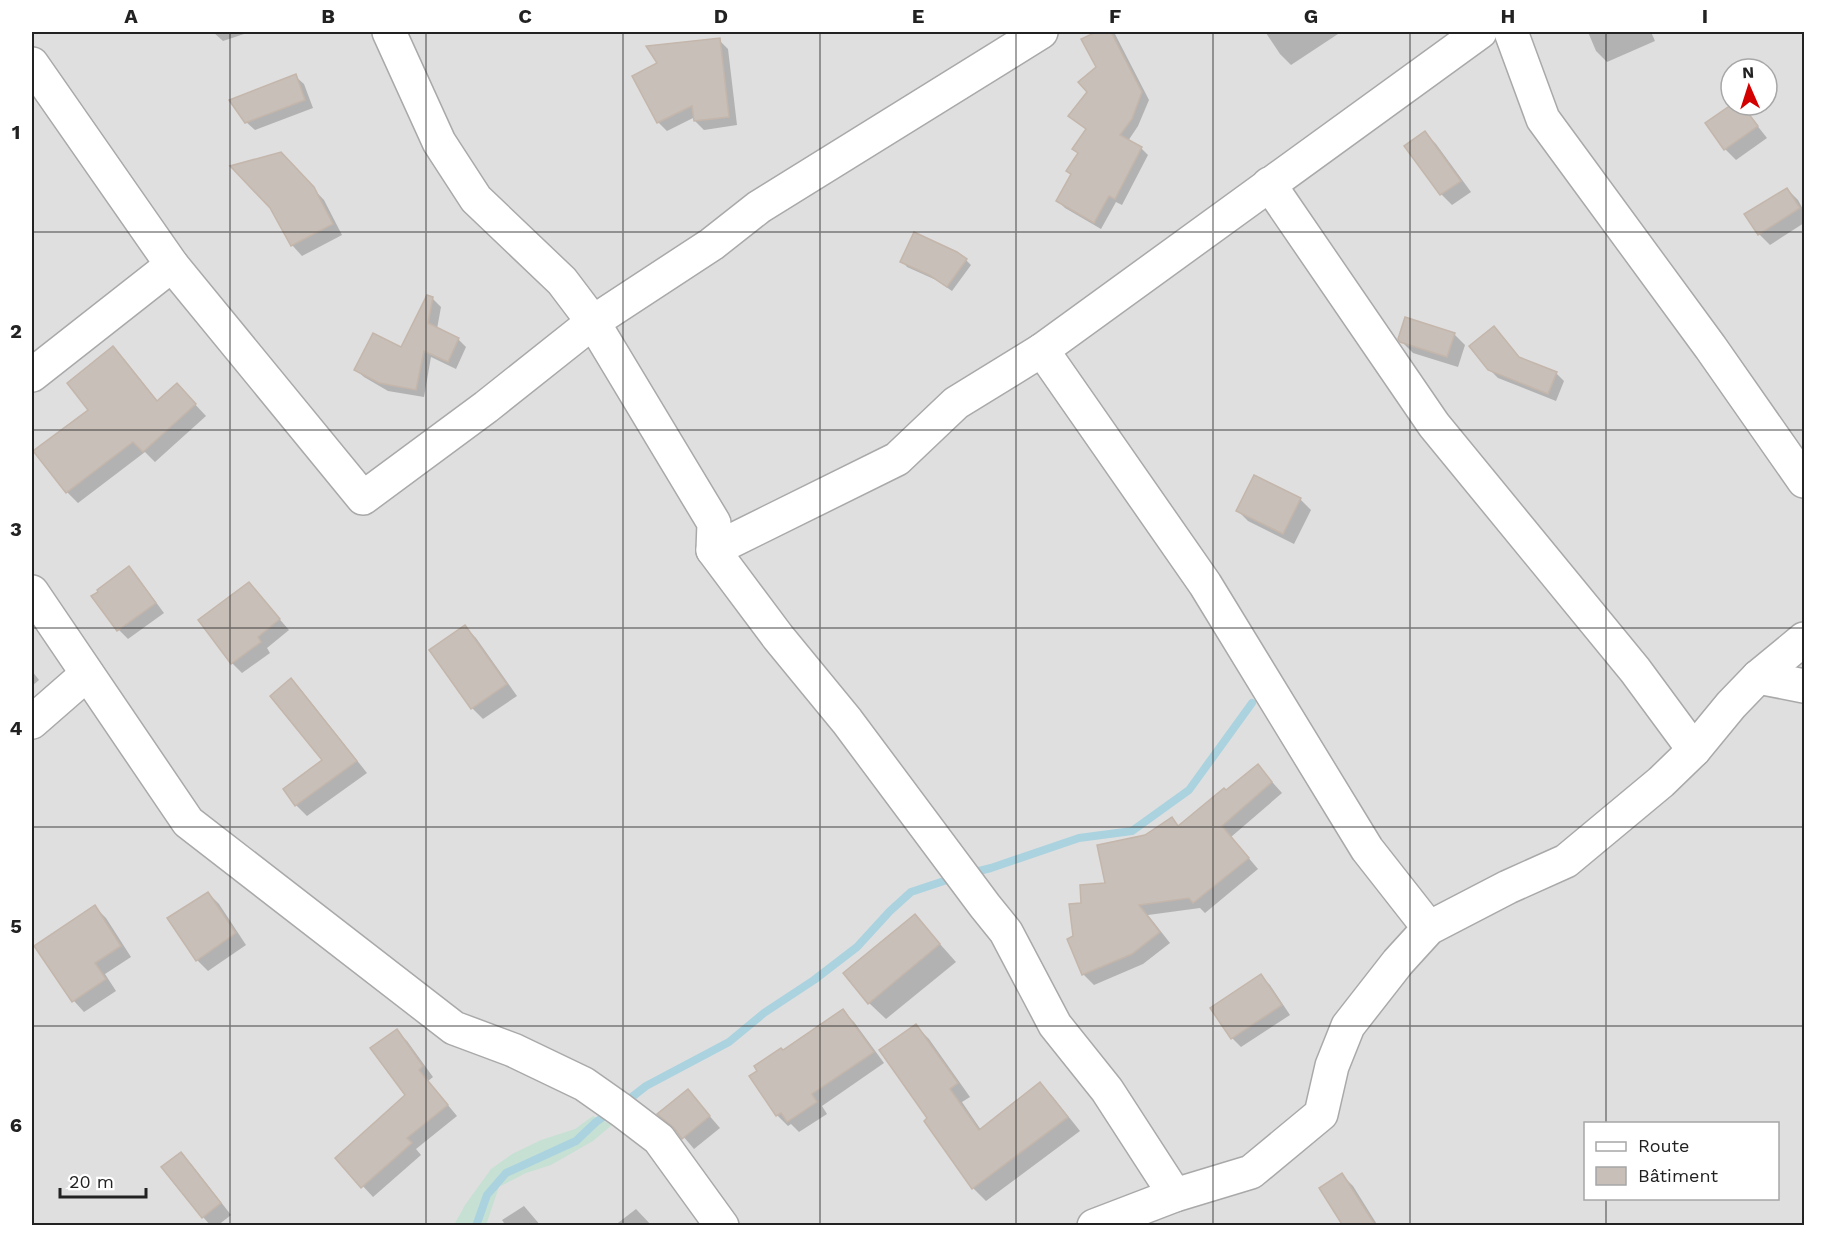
<svg xmlns="http://www.w3.org/2000/svg" width="1836" height="1257" font-family="'Work Sans',sans-serif">
<rect width="100%" height="100%" fill="#f2efe9"/>
<path fill="#e0dfdf" fill-rule="evenodd" d="M 32,32 L 1804,32 L 1804,1225 L 32,1225 ZM 1731,69 L 1767,69 L 1767,105 L 1731,105 ZM 1586,1124 L 1778,1124 L 1778,1198 L 1586,1198 Z"/>
<path fill="#c6e0d4" d="M 593,1116 L 612,1125 L 593,1141 L 551,1165 L 526,1173 L 499,1187 L 486,1225 L 454,1225 L 465,1205 L 491,1169 L 512,1154 L 541,1140 L 575,1129 Z"/>
<g fill="#0003">
<path d="M 213,32 L 250,32 L 223,41 Z"/>
<path d="M 1099,32 L 1112,32 L 1115,34 L 1149,100 L 1138,126 L 1128,141 L 1141,148 L 1148,155 L 1122,205 L 1116,202 L 1101,229 L 1065,208 L 1058,201 L 1072,175 L 1087,130 L 1070,116 L 1089,92 L 1098,67 L 1083,40 Z"/>
<path d="M 1268,32 L 1341,32 L 1291,65 L 1280,54 L 1266,33 Z"/>
<path d="M 1588,32 L 1651,32 L 1655,41 L 1607,62 L 1596,51 Z"/>
<path d="M 719,40 L 728,49 L 737,125 L 704,130 L 695,121 L 695,117 L 667,131 L 658,122 Z"/>
<path d="M 295,76 L 304,84 L 313,108 L 255,130 L 246,122 Z"/>
<path d="M 1733,105 L 1741,105 L 1767,138 L 1736,160 L 1725,149 L 1707,124 Z"/>
<path d="M 1425,133 L 1436,144 L 1471,192 L 1452,205 L 1441,194 L 1407,146 Z"/>
<path d="M 280,154 L 324,200 L 342,235 L 302,256 L 292,245 Z"/>
<path d="M 1787,189 L 1798,200 L 1804,211 L 1804,223 L 1770,245 L 1759,234 Z"/>
<path d="M 966,260 L 971,265 L 952,291 L 936,280 L 907,267 L 902,261 Z"/>
<path d="M 432,298 L 441,307 L 437,329 L 458,339 L 466,347 L 456,369 L 431,357 L 424,397 L 388,391 L 364,377 L 355,369 L 402,349 Z"/>
<path d="M 1494,328 L 1521,359 L 1556,373 L 1564,381 L 1556,401 L 1498,378 L 1489,369 Z"/>
<path d="M 1454,334 L 1465,345 L 1458,367 L 1413,353 L 1401,341 Z"/>
<path d="M 124,359 L 158,402 L 177,385 L 206,416 L 155,462 L 145,452 L 78,503 L 67,492 L 90,410 Z"/>
<path d="M 1300,499 L 1311,510 L 1294,544 L 1248,521 L 1237,510 Z"/>
<path d="M 129,568 L 138,578 L 164,613 L 128,639 L 119,630 Z"/>
<path d="M 249,584 L 289,630 L 267,648 L 270,653 L 242,673 L 232,663 Z"/>
<path d="M 465,627 L 476,638 L 517,696 L 483,719 L 472,708 Z"/>
<path d="M 32,671 L 39,680 L 32,686 Z"/>
<path d="M 291,680 L 302,691 L 367,773 L 307,816 L 296,805 L 325,760 Z"/>
<path d="M 1258,766 L 1282,793 L 1231,837 L 1258,869 L 1205,913 L 1200,908 L 1148,915 L 1170,943 L 1143,964 L 1094,985 L 1083,974 L 1075,937 L 1082,905 L 1107,884 L 1146,836 L 1171,818 L 1179,826 Z"/>
<path d="M 208,893 L 219,904 L 246,945 L 208,971 L 197,960 Z"/>
<path d="M 95,907 L 106,918 L 131,957 L 105,974 L 116,991 L 84,1012 L 74,1001 Z"/>
<path d="M 915,916 L 956,962 L 886,1019 L 869,1003 Z"/>
<path d="M 1261,976 L 1270,985 L 1290,1015 L 1241,1047 L 1232,1038 Z"/>
<path d="M 843,1011 L 854,1022 L 884,1063 L 822,1106 L 827,1114 L 799,1132 L 791,1124 L 788,1126 L 777,1115 Z"/>
<path d="M 916,1026 L 929,1039 L 970,1097 L 962,1102 L 981,1130 L 1040,1084 L 1053,1097 L 1080,1131 L 986,1201 L 973,1188 L 929,1119 Z"/>
<path d="M 396,1031 L 407,1041 L 433,1077 L 428,1081 L 457,1116 L 416,1149 L 421,1155 L 373,1197 L 337,1158 L 407,1095 Z"/>
<path d="M 688,1091 L 720,1128 L 694,1149 L 677,1129 Z"/>
<path d="M 181,1154 L 192,1165 L 231,1215 L 217,1226 L 211,1226 L 203,1217 Z"/>
<path d="M 1342,1175 L 1353,1186 L 1378,1226 L 1345,1226 Z"/>
<path d="M 524,1206 L 541,1226 L 506,1226 L 502,1220 Z"/>
<path d="M 636,1209 L 652,1226 L 614,1226 Z"/>
</g>
<g fill="none" stroke-linecap="round" stroke-linejoin="round">
<g stroke="#aad3df" stroke-width="8">
<path d="M 971,873 L 991,868 L 1079,838 L 1132,831 L 1189,790 L 1252,703"/>
<path d="M 623,1104 L 646,1086 L 729,1042 L 764,1013 L 814,980 L 857,947 L 890,911 L 911,892 L 956,877"/>
<path d="M 476,1226 L 487,1195 L 506,1173 L 576,1141 L 596,1122 L 612,1111"/>
</g>
</g>
<g fill="#c7bfb8" stroke="#c4b6ab" stroke-width="1.5">
<path d="M 1096,32 L 1111,32 L 1142,92 L 1132,119 L 1120,135 L 1142,147 L 1115,199 L 1109,196 L 1094,223 L 1056,201 L 1071,174 L 1066,171 L 1078,153 L 1072,149 L 1086,129 L 1068,116 L 1087,92 L 1078,82 L 1096,67 L 1081,39 Z"/>
<path d="M 720,38 L 729,117 L 694,121 L 692,106 L 657,123 L 632,76 L 657,63 L 646,46 Z"/>
<path d="M 296,74 L 305,100 L 245,123 L 229,100 Z"/>
<path d="M 1731,105 L 1742,105 L 1758,126 L 1724,150 L 1705,123 Z"/>
<path d="M 1425,131 L 1461,181 L 1440,195 L 1404,146 Z"/>
<path d="M 281,152 L 314,187 L 333,224 L 291,246 L 270,208 L 230,166 Z"/>
<path d="M 1787,188 L 1800,208 L 1758,235 L 1744,214 Z"/>
<path d="M 914,232 L 957,252 L 967,259 L 947,287 L 929,275 L 900,262 Z"/>
<path d="M 427,295 L 433,297 L 428,323 L 459,338 L 448,362 L 424,351 L 416,390 L 379,383 L 354,370 L 373,333 L 401,347 Z"/>
<path d="M 1405,317 L 1455,333 L 1447,357 L 1400,342 L 1398,339 Z"/>
<path d="M 1494,326 L 1519,357 L 1557,372 L 1548,394 L 1488,370 L 1469,346 Z"/>
<path d="M 113,346 L 157,401 L 177,383 L 196,404 L 143,452 L 133,442 L 66,493 L 33,451 L 88,410 L 67,383 Z"/>
<path d="M 1254,475 L 1301,498 L 1283,534 L 1236,511 Z"/>
<path d="M 129,566 L 156,603 L 117,631 L 91,596 L 98,592 L 97,590 Z"/>
<path d="M 249,582 L 280,619 L 258,637 L 261,642 L 231,664 L 198,620 Z"/>
<path d="M 465,625 L 507,684 L 471,709 L 429,650 Z"/>
<path d="M 291,678 L 357,761 L 295,806 L 283,789 L 322,760 L 270,696 Z"/>
<path d="M 1258,764 L 1272,782 L 1222,826 L 1249,858 L 1193,903 L 1189,898 L 1139,905 L 1160,932 L 1132,954 L 1082,975 L 1067,939 L 1073,936 L 1069,904 L 1081,903 L 1080,885 L 1105,883 L 1097,845 L 1145,835 L 1172,817 L 1178,826 L 1224,788 L 1226,790 Z"/>
<path d="M 208,892 L 236,933 L 196,961 L 167,918 Z"/>
<path d="M 95,905 L 121,946 L 95,963 L 106,979 L 72,1002 L 34,946 Z"/>
<path d="M 915,914 L 940,944 L 868,1004 L 843,973 Z"/>
<path d="M 1261,974 L 1282,1005 L 1231,1039 L 1210,1008 Z"/>
<path d="M 843,1009 L 874,1052 L 812,1094 L 817,1102 L 787,1122 L 781,1113 L 776,1116 L 749,1076 L 757,1071 L 754,1066 L 781,1048 L 783,1050 Z"/>
<path d="M 916,1024 L 958,1083 L 950,1089 L 979,1130 L 1040,1082 L 1068,1117 L 972,1189 L 924,1121 L 927,1118 L 879,1050 Z"/>
<path d="M 397,1029 L 423,1066 L 419,1070 L 448,1105 L 407,1138 L 412,1143 L 361,1188 L 335,1158 L 405,1095 L 370,1048 Z"/>
<path d="M 688,1089 L 710,1116 L 682,1139 L 674,1128 L 657,1114 Z"/>
<path d="M 181,1152 L 221,1203 L 202,1218 L 161,1167 Z"/>
<path d="M 1342,1173 L 1376,1226 L 1343,1226 L 1319,1188 Z"/>
</g>
<g fill="none" stroke-linecap="round" stroke-linejoin="round">
<defs>
<g id="minor">
<path d="M 389,32 L 439,142 L 476,199 L 562,281 L 593,322 L 714,523 L 713,550 L 778,637 L 847,721 L 985,906 L 1006,932 L 1055,1025 L 1107,1090 L 1175,1195"/>
<path d="M 1511,32 L 1543,119 L 1711,348 L 1804,481"/>
<path d="M 32,64 L 172,265 L 363,498 L 486,407 L 593,322 L 712,244 L 759,207 L 1041,32"/>
<path d="M 1269,184 L 1434,425 L 1635,670 L 1694,750"/>
<path d="M 1042,350 L 1205,584 L 1367,849 L 1429,928"/>
<path d="M 32,375 L 172,265"/>
<path d="M 713,550 L 897,459 L 956,403 L 1042,350 L 1480,32"/>
<path d="M 32,592 L 188,822 L 454,1028 L 513,1050 L 584,1084 L 621,1110 L 659,1139 L 722,1226"/>
<path d="M 1758,677 L 1804,686"/>
<path d="M 32,722 L 87,674"/>
<path d="M 1094,1226 L 1175,1195 L 1251,1172 L 1321,1114 L 1332,1066 L 1348,1026 L 1398,962 L 1429,928 L 1508,887 L 1566,861 L 1661,782 L 1694,750 L 1731,705 L 1758,677 L 1804,639"/>
</g>
</defs>
<use href="#minor" stroke="#a9a9a9" stroke-width="36"/>
<use href="#minor" stroke="#fff" stroke-width="33"/>
</g>
<path fill="none" stroke="#222" stroke-width="1.5" stroke-opacity="0.55" d="M 230,32 L 230,1226M 426,32 L 426,1226M 623,32 L 623,1226M 820,32 L 820,1226M 1016,32 L 1016,1226M 1213,32 L 1213,1226M 1410,32 L 1410,1226M 1606,32 L 1606,1124M 32,232 L 1804,232M 32,430 L 1804,430M 32,628 L 1804,628M 32,827 L 1804,827M 32,1026 L 1804,1026M 1606,1198 L 1606,1226"/>
<rect width="1836" height="1257" fill="none" stroke="#ffffff" stroke-width="66"/>
<rect x="1584" y="1122" width="195" height="78" fill="#ffffff" stroke="#a7a7a7" stroke-width="1.5"/>
<rect x="1596" y="1142" width="30" height="9" fill="#ffffff" stroke="#a7a7a7" stroke-width="1.5"/>
<text x="1638" y="1152" font-size="18" fill="#222222">Route</text>
<rect x="1596" y="1167" width="30" height="18" fill="#c7bfb8" stroke="#a7a7a7" stroke-width="1.5"/>
<text x="1638" y="1182" font-size="18" fill="#222222">Bâtiment</text>
<g transform="translate(1749 87) rotate(357)"><circle r="28" fill="#ffffff" stroke="#a7a7a7" stroke-width="1.5"/>
<path d="M0-4.5L10 22L0 15L-10 22Z" fill="#d40000"/>
<text y="-9" font-size="16" font-weight="bold" text-anchor="middle" fill="#222222">N</text>
</g>
<path d="M60 1188v9h86v-9" fill="none" stroke="#222222" stroke-width="3"/>
<text x="69" y="1188" font-size="18" fill="#222222" stroke="#ffffff" stroke-width="4.5" paint-order="stroke">20 m</text>
<rect x="33" y="33" width="1770" height="1191" fill="none" stroke="#222" stroke-width="2"/>
<g font-size="20" text-anchor="middle" font-weight="bold" fill="#222">
<text x="131" y="23">A</text>
<text x="328" y="23">B</text>
<text x="525" y="23">C</text>
<text x="721" y="23">D</text>
<text x="918" y="23">E</text>
<text x="1115" y="23">F</text>
<text x="1311" y="23">G</text>
<text x="1508" y="23">H</text>
<text x="1705" y="23">I</text>
<text x="16" y="139">1</text>
<text x="16" y="338">2</text>
<text x="16" y="536">3</text>
<text x="16" y="735">4</text>
<text x="16" y="933">5</text>
<text x="16" y="1132">6</text>
</g>
</svg>
